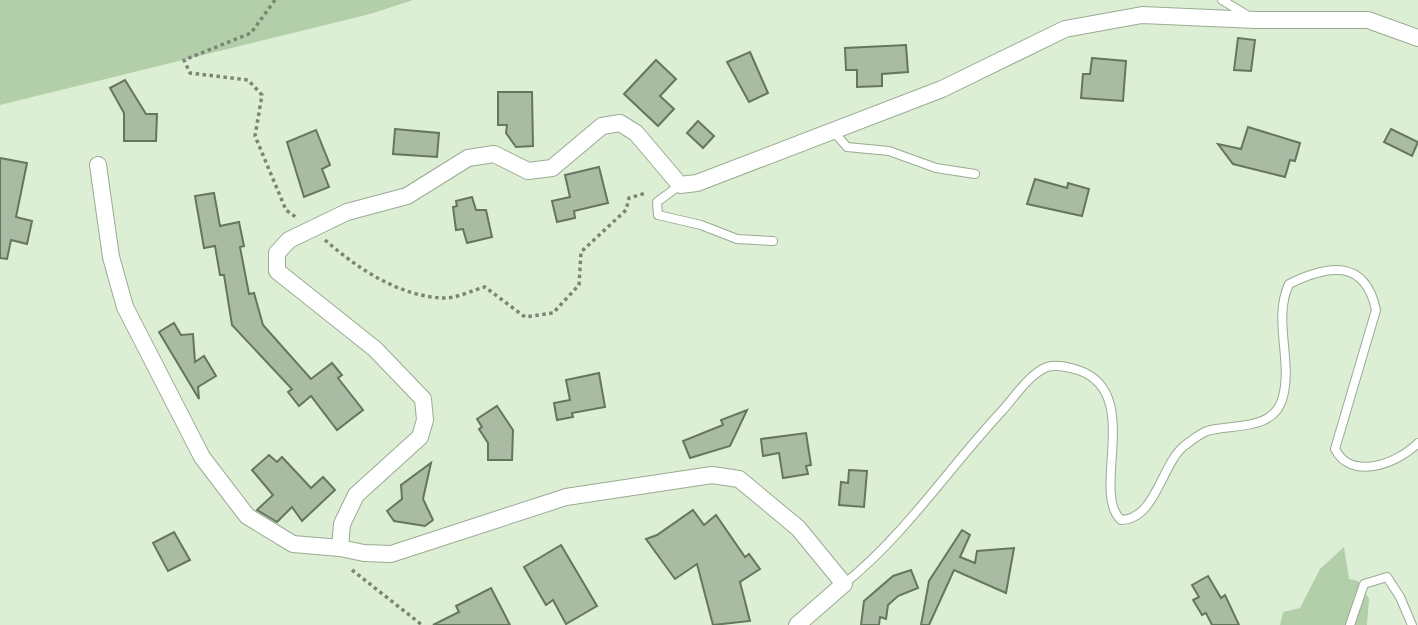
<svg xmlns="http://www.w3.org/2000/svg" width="1418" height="625" font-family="'PT Serif',serif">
<rect width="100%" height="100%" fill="#dcefd5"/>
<g fill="#b3cfa9">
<path d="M 0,0 L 413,0 L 370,14 L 0,105 Z"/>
<path d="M 1344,547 L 1349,579 L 1358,581 L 1369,599 L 1367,625 L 1280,625 L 1283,612 L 1300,608 L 1320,569 Z"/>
</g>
<g fill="#a9bba2" stroke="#65765f" stroke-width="2">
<path d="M 1238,38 L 1255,40 L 1251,71 L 1234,70 Z"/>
<path d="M 906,45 L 908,72 L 882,74 L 882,86 L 857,87 L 857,70 L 846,70 L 845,48 Z"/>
<path d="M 750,52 L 768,93 L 749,102 L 727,62 Z"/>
<path d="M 1092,58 L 1126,61 L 1123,101 L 1081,98 L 1083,74 L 1090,74 Z"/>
<path d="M 656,60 L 676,79 L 660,96 L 674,109 L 658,126 L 624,94 Z"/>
<path d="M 125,80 L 146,114 L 157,114 L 156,141 L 124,141 L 124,113 L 110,88 Z"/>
<path d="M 498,92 L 532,92 L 533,146 L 516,147 L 506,133 L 507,125 L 498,125 Z"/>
<path d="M 698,121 L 714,136 L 703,148 L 687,133 Z"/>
<path d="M 1248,127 L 1300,143 L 1295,161 L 1290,160 L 1285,177 L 1233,164 L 1218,144 L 1241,149 Z"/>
<path d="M 395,129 L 439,133 L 437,157 L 393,154 Z"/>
<path d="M 1391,129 L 1418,142 L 1412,156 L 1384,142 Z"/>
<path d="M 316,130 L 330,165 L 322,169 L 329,187 L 304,197 L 287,142 Z"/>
<path d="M 0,158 L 27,163 L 16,217 L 32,221 L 27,244 L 11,240 L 7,259 L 0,258 Z"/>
<path d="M 599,167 L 608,203 L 574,211 L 575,218 L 557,222 L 552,201 L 570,197 L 565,175 Z"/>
<path d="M 1035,179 L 1067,188 L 1068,183 L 1089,189 L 1082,216 L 1027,204 Z"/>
<path d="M 214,193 L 220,226 L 239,222 L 244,246 L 240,247 L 249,294 L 254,293 L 263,325 L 311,379 L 332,363 L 342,375 L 338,378 L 363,410 L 337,430 L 311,396 L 299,406 L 288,392 L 292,389 L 232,325 L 224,275 L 220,275 L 215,246 L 204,248 L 195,196 Z"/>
<path d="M 472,197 L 476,210 L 486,210 L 492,237 L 467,243 L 463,229 L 456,230 L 453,207 L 457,206 L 456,201 Z"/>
<path d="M 174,323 L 181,335 L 193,334 L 195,362 L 204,356 L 216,376 L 198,387 L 199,399 L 159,332 Z"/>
<path d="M 599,373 L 605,407 L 572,413 L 573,417 L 557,420 L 554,403 L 570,400 L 566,380 Z"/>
<path d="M 497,406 L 513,430 L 512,460 L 488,460 L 488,443 L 479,429 L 482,427 L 477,419 Z"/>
<path d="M 747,410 L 730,446 L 690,458 L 683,441 L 723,425 L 721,420 Z"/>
<path d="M 806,433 L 811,465 L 806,466 L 808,474 L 783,478 L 779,453 L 763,456 L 761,439 Z"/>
<path d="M 269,455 L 277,462 L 282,457 L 311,488 L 323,477 L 335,490 L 302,521 L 292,507 L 277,522 L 257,510 L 273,495 L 252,470 Z"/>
<path d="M 431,463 L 423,499 L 433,520 L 425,526 L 394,521 L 387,511 L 402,499 L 401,485 Z"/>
<path d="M 849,470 L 867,471 L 864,507 L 839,505 L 841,482 L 848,483 Z"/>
<path d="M 693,510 L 704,525 L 716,515 L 745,557 L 749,554 L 760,569 L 740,582 L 750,621 L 713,625 L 697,564 L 675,579 L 646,539 L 657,535 Z"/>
<path d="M 962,530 L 970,535 L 960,557 L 975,563 L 977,551 L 1014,548 L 1006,593 L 954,570 L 929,625 L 921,625 L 929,581 Z"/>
<path d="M 174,532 L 190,560 L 168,571 L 153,543 Z"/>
<path d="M 561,545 L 597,606 L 566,624 L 553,600 L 546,605 L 524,567 Z"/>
<path d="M 911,570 L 918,588 L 898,596 L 888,605 L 886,619 L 880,617 L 879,625 L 861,625 L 864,601 L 893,576 Z"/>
<path d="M 1208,576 L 1221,598 L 1225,595 L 1239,625 L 1212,625 L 1206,613 L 1202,615 L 1193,600 L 1199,597 L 1192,585 Z"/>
<path d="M 491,588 L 510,625 L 433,625 L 459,612 L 456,606 Z"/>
</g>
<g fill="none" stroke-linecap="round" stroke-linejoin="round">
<defs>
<g id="service">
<path d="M 1222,0 L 1250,17"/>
<path d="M 834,132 L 847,147 L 889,151 L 936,168 L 975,174"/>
<path d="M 680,185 L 657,202 L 658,215 L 701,225 L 737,239 L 773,241"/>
<path d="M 844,584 C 905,535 948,469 1001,412 C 1014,398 1029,374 1047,367 C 1057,364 1068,367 1078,370 C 1144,392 1090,492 1121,520 C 1156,519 1161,465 1184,446 C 1191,441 1199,434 1207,431 C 1232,424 1272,431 1282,400 C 1294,363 1272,320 1289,284 C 1327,265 1365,258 1376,310 L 1335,449 C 1351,481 1397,464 1418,443"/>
<path d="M 1350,625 L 1364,584 L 1387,577 L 1400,597 L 1412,625"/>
</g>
<g id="minor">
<path d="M 98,165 L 111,257 L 125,307 L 202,457 L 247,516 L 293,544 L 340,548"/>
<path d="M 797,625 L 844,584 L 798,528 L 739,479 L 712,475 L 566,497 L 391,554 L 364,553 L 340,548 L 342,524 L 356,495 L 420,437 L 425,420 L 423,399 L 375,349 L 277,271 L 277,253 L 289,240 L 347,212 L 407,196 L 468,158 L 494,154 L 528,171 L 552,168 L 602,126 L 620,123 L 636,133 L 680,185 L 697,183 L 942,89 L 1065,29 L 1142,15 L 1256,20 L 1368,20 L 1418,38"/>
</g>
</defs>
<use href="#service" stroke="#99ab92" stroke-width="10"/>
<use href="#minor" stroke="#99ab92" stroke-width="18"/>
<g stroke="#7a8675" stroke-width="3.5" stroke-dasharray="3.5 3.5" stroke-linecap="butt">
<path d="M 275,0 L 251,33 L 184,60 L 190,73 L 248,80 L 262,95 L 255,136 L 286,210 L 297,218"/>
<path d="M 325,240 C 357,268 398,296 443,298 C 455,299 473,290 485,287 L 525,317 L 553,313 L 579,285 L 581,252 L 626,210 L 629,198 L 646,193"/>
<path d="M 352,570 L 422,625"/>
</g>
<use href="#service" stroke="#fff" stroke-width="8"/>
<use href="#minor" stroke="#fff" stroke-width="16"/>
</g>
</svg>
